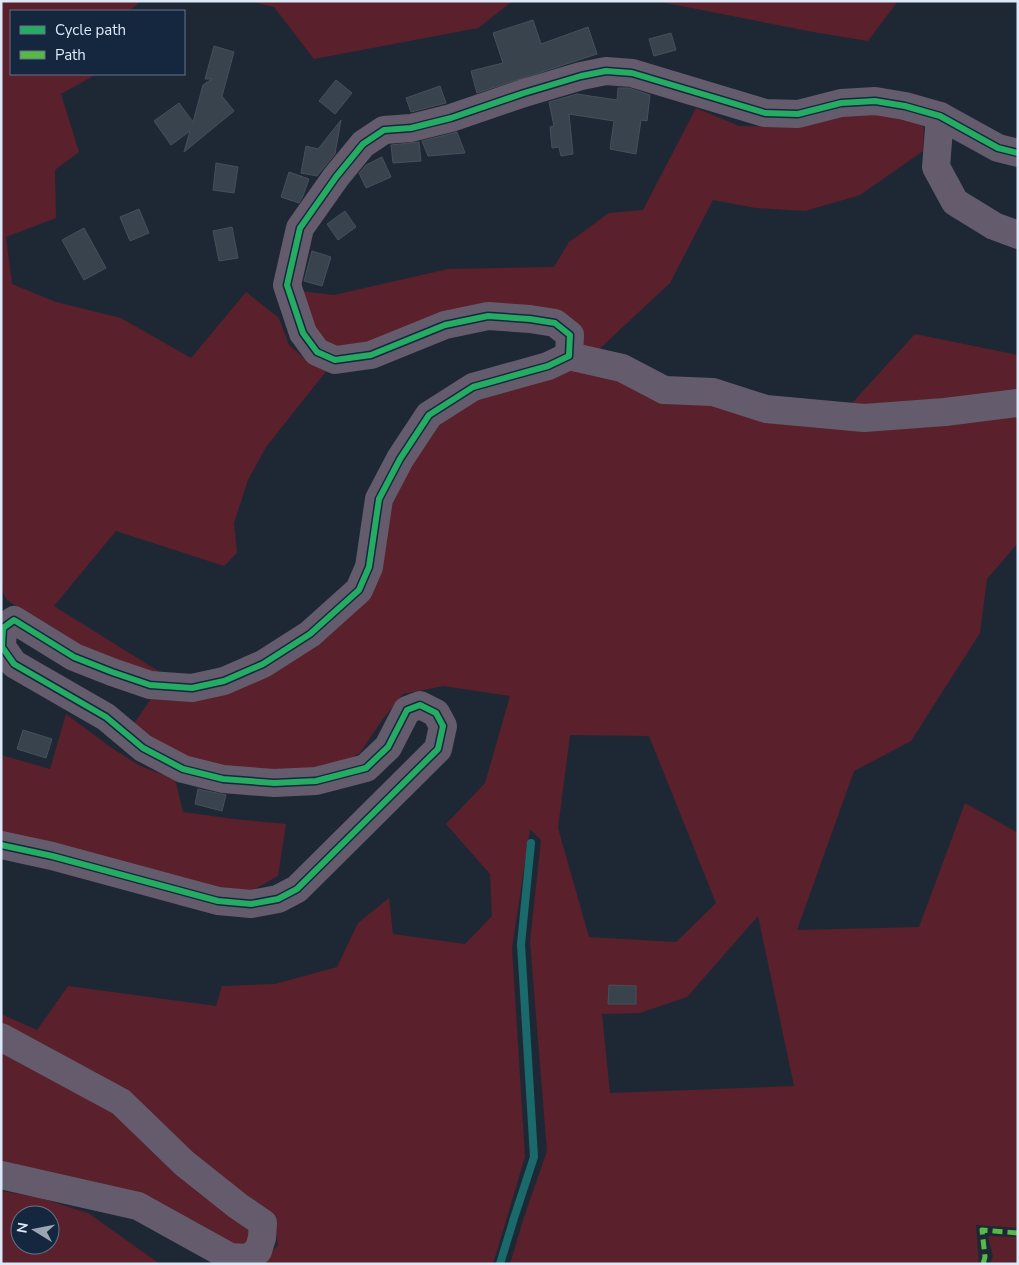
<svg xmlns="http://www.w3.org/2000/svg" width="1019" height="1265" font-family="'Nunito Sans',sans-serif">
<rect width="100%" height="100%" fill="#1e2835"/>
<g fill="#5a202b" fill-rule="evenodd">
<path d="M 1,1 L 141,1 L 129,11 L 11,11 L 11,74 L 97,74 L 61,94 L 79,152 L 55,170 L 56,218 L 6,237 L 12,284 L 56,302 L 121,318 L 191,358 L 246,292 L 279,318 L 289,345 L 304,358 L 328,369 L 266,447 L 248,480 L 234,523 L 237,553 L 224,566 L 116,531 L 54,606 L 163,674 L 125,669 L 87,651 L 7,600 L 1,589 Z"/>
<path d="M 250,1 L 513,1 L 478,28 L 314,59 L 274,7 Z"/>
<path d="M 656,1 L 898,1 L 868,41 L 813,32 Z"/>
<path d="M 696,108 L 739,126 L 782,127 L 869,111 L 903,116 L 924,127 L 923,151 L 860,195 L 805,211 L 756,208 L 713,200 L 670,283 L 596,352 L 577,350 L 559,317 L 331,349 L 318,344 L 300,291 L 334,295 L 448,269 L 554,267 L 569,242 L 609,213 L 643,210 Z"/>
<path d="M 915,334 L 1018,355 L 1018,396 L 844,412 Z"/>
<path d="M 591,364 L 768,414 L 1018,408 L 1018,543 L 987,579 L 980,633 L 911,741 L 854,771 L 797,930 L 919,927 L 965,803 L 1018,833 L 1018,1228 L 976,1225 L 979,1264 L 510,1264 L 523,1220 L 547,1151 L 530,942 L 541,840 L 530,829 L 512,948 L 525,1157 L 493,1264 L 261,1264 L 278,1245 L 273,1217 L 1,1027 L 1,1014 L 37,1030 L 68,986 L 216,1006 L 222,986 L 275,984 L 337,967 L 358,923 L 389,898 L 393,934 L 465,944 L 492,916 L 490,874 L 446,824 L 485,783 L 510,696 L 443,686 L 403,694 L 382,720 L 360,753 L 328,771 L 198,768 L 131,728 L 155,693 L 335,628 L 394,488 L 420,443 L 449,413 L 483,394 ZM 570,735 L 649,736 L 716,903 L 676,942 L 589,937 L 558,828 ZM 758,916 L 794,1086 L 610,1093 L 602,1014 L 640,1013 L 687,997 Z"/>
<path d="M 66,714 L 109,746 L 140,766 L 175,779 L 183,812 L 234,819 L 286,824 L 278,876 L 242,896 L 1,836 L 1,755 L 50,769 Z"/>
<path d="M 1,1046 L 113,1109 L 253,1229 L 253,1243 L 241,1250 L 1,1164 Z"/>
<path d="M 1,1191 L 37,1197 L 88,1213 L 160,1264 L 1,1264 ZM 20,1215 L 50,1215 L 50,1245 L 20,1245 Z"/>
<path d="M 988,1236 L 1018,1237 L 1018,1264 L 990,1264 L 993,1256 Z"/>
</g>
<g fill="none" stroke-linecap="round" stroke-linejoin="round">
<path stroke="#1a6a6c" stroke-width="8" d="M 500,1264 L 514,1218 L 534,1157 L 521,944 L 531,843"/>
</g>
<g fill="#38434d" stroke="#45505a">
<path d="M 533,20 L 541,44 L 588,27 L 597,54 L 477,93 L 471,71 L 503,63 L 493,33 Z"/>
<path d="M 671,33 L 676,50 L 654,56 L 649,39 Z"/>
<path d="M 214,46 L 234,52 L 222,96 L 234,111 L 184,152 L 190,131 L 171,145 L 154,121 L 179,103 L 193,122 L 203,85 L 212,79 L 205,79 Z"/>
<path d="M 336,80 L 352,93 L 335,114 L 319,101 Z"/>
<path d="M 440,86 L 446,103 L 411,112 L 406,98 Z"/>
<path d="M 618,88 L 629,88 L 650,95 L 647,121 L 641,120 L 636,154 L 610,149 L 614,121 L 569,114 L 573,154 L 561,156 L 559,147 L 552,148 L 550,127 L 554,126 L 549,102 L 577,94 L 617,100 Z"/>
<path d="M 341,120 L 335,154 L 317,176 L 301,173 L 306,146 L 318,149 Z"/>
<path d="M 457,132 L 465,153 L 428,156 L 422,141 Z"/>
<path d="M 419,142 L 421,161 L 393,163 L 391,145 Z"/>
<path d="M 382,157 L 391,177 L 366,188 L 359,173 L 366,165 Z"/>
<path d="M 216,163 L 238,167 L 234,193 L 213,190 Z"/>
<path d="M 289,172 L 309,179 L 303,196 L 299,203 L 281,197 Z"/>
<path d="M 139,209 L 149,233 L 130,241 L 120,217 Z"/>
<path d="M 345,211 L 356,227 L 338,240 L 327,224 Z"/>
<path d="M 232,227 L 238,258 L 219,261 L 213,231 Z"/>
<path d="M 84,228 L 106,268 L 84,280 L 62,240 Z"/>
<path d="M 312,251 L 331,257 L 322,286 L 304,281 Z"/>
<path d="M 23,730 L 52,739 L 46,758 L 17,749 Z"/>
<path d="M 198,789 L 226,795 L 222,811 L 195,804 Z"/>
<path d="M 609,985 L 636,986 L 636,1004 L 608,1004 Z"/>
</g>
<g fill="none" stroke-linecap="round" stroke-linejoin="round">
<g stroke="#645c6c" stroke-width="28">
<path d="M 940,116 L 936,167 L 955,202 L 994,226 L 1018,235"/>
<path d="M 569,356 L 622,368 L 664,390 L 713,392 L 766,409 L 864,418 L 945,412 L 1018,403"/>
<path d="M 1,845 L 52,856 L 218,901 L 251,904 L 278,899 L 297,889 L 438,749 L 443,726 L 436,713 L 420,705 L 407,710 L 388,747 L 366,768 L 316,781 L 274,783 L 223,779 L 183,769 L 143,748 L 106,717 L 14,664 L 2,647 L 3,628 L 14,620 L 74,657 L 112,672 L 150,685 L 192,688 L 224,681 L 263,664 L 310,634 L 359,590 L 369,567 L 379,499 L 400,459 L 429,415 L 473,387 L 548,366 L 569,356 L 570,335 L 555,323 L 530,319 L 488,316 L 445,325 L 371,355 L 335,360 L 317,352 L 303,333 L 287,285 L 300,228 L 336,177 L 363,144 L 384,130 L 411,128 L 451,118 L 524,93 L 581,76 L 606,71 L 632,73 L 765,113 L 798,114 L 841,103 L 875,101 L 905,106 L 940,116 L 998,148 L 1018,153"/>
<path d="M 1,1037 L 121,1102 L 184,1163 L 238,1206 L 263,1223 L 262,1238 L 258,1251 L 247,1258 L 230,1257 L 138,1206 L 1,1175"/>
</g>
<path stroke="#58b947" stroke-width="5" stroke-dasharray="10 5" stroke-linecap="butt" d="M 983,1264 L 985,1257 L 982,1230 L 1018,1233"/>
<defs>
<path id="cycleway" d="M 1,845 L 52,856 L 218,901 L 251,904 L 278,899 L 297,889 L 438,749 L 443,726 L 436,713 L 420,705 L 407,710 L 388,747 L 366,768 L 316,781 L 274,783 L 223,779 L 183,769 L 143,748 L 106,717 L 14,664 L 2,647 L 3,628 L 14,620 L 74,657 L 112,672 L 150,685 L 192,688 L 224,681 L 263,664 L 310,634 L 359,590 L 369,567 L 379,499 L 400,459 L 429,415 L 473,387 L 548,366 L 569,356 L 570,335 L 555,323 L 530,319 L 488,316 L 445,325 L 371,355 L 335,360 L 317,352 L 303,333 L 287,285 L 300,228 L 336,177 L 363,144 L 384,130 L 411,128 L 451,118 L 524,93 L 581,76 L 606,71 L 632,73 L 765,113 L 798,114 L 841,103 L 875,101 L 905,106 L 940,116 L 998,148 L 1018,153"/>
</defs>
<use href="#cycleway" stroke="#14273f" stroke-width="9"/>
<use href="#cycleway" stroke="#26ab63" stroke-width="6"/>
</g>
<rect width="1019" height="1265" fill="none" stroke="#dce9f9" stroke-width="5"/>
<rect x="10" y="10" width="175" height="65" fill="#14273f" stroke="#647589"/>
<rect x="20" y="26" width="25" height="8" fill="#26ab63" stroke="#647589"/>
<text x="55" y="35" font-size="15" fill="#dce9f9">Cycle path</text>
<rect x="20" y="51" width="25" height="8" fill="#58b947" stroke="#647589"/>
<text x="55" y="60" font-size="15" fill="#dce9f9">Path</text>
<g transform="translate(35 1230) rotate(280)"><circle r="24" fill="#14273f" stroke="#647589"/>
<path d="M0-4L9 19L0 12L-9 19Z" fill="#9aa5b4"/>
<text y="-8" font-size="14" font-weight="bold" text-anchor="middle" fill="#dce9f9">N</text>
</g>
</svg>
